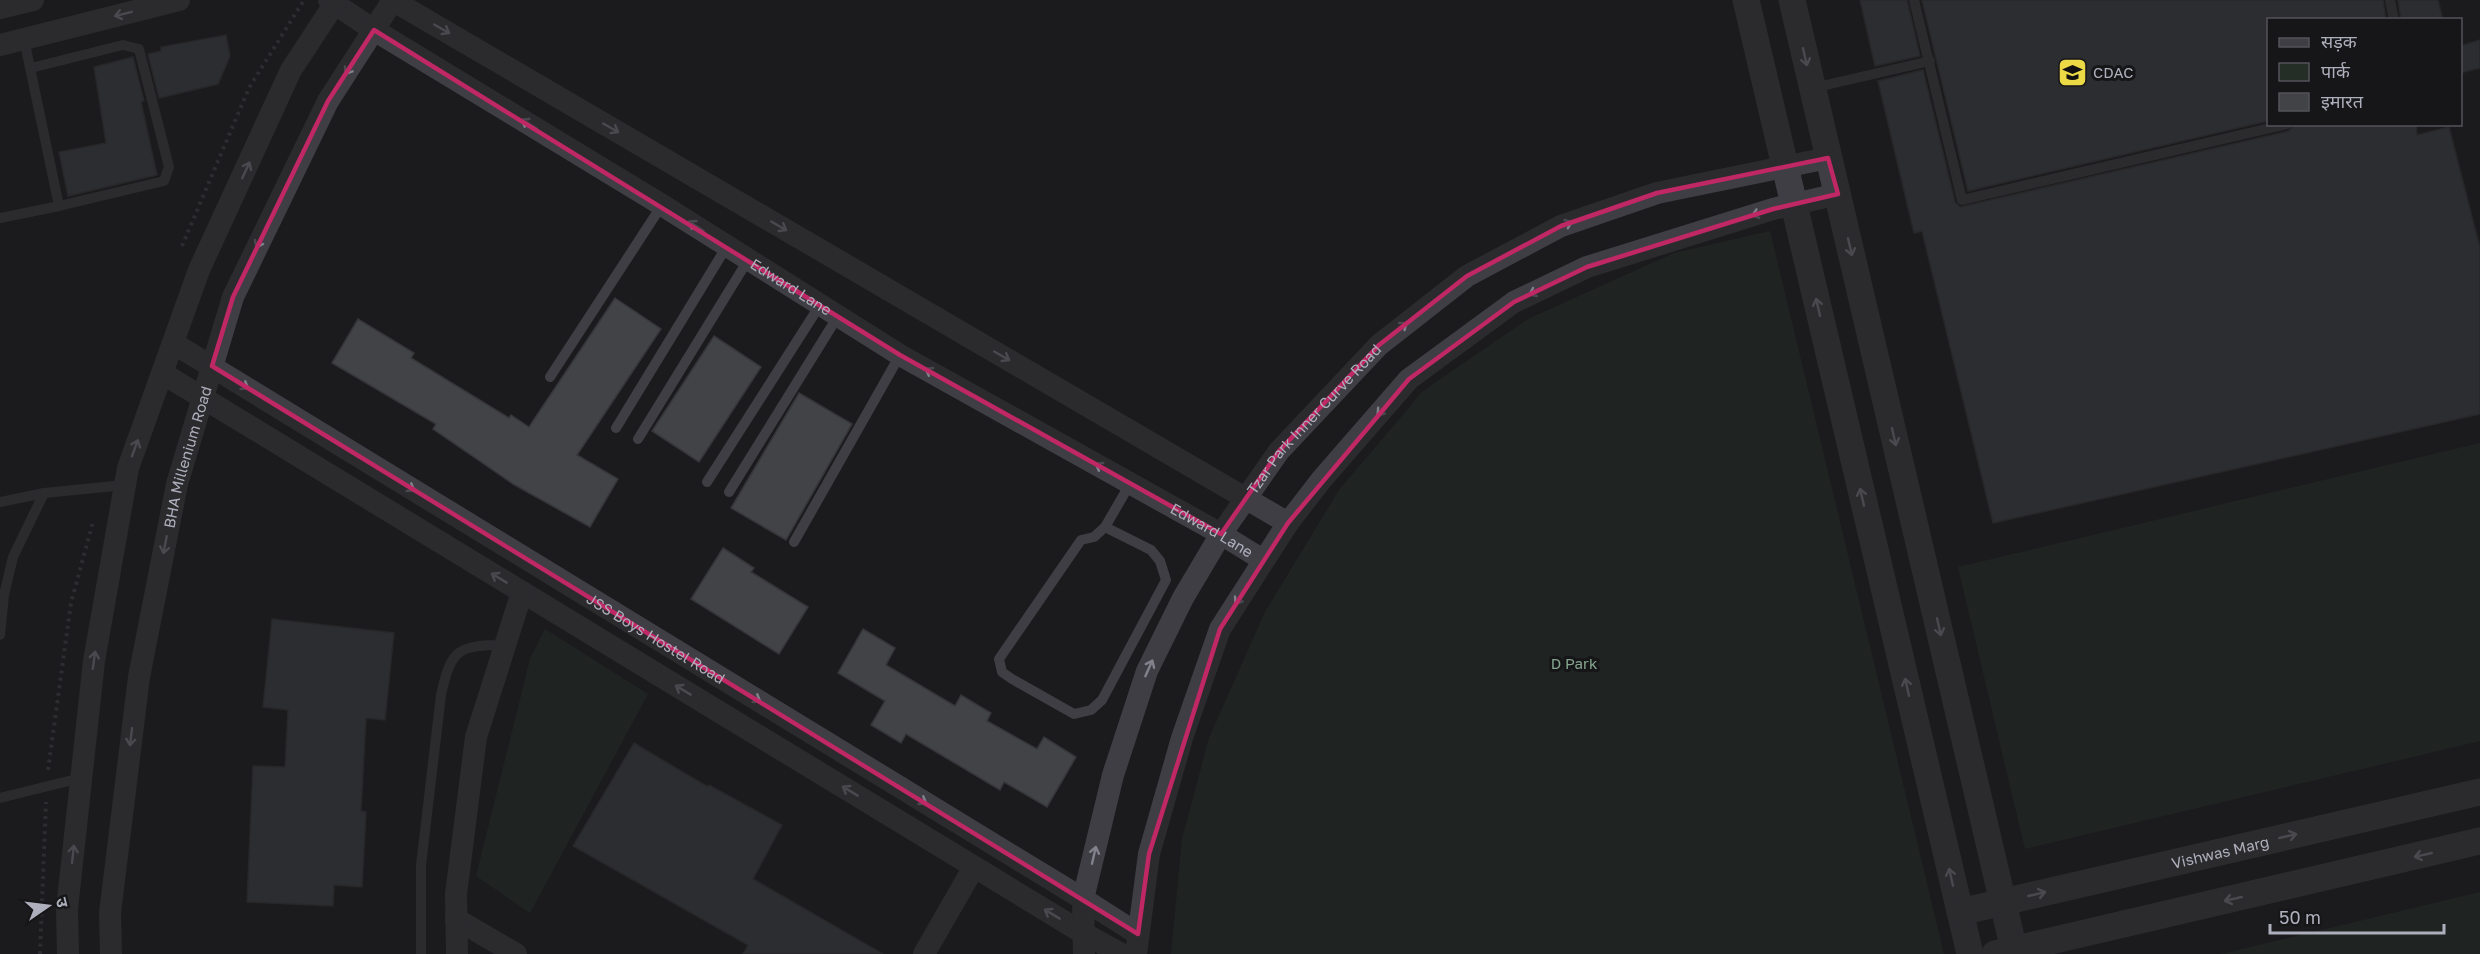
<svg xmlns="http://www.w3.org/2000/svg" width="2480" height="954" font-family="'Golos Text','Noto Sans Devanagari',sans-serif">
<rect width="100%" height="100%" fill="#1b1b1d"/>
<g fill="#252d27">
<path d="M 1770,231 L 1944,954 L 1171,954 L 1182,839 L 1209,738 L 1265,612 L 1339,490 L 1423,391 L 1528,319 L 1674,253 Z"/>
<path d="M 2480,443 L 2480,741 L 2025,849 L 1958,567 Z"/>
<path d="M 545,629 L 648,694 L 530,913 L 476,876 L 530,659 Z"/>
<path d="M 2480,892 L 2480,954 L 2221,954 Z"/>
</g>
<g fill="#424347" stroke="#363539" stroke-width="1.5">
<path d="M 1860,0 L 1907,0 L 1920,56 L 1875,66 Z"/>
<path d="M 1922,0 L 2383,0 L 2386,20 L 2268,20 L 2268,121 L 1968,191 Z"/>
<path d="M 2398,0 L 2438,0 L 2443,20 L 2401,20 Z"/>
<path d="M 226,35 L 230,56 L 218,84 L 159,98 L 148,54 L 161,51 L 161,47 Z"/>
<path d="M 2480,40 L 2480,68 L 2460,73 L 2460,46 Z"/>
<path d="M 133,57 L 144,101 L 141,102 L 157,175 L 68,196 L 59,152 L 106,143 L 94,67 Z"/>
<path d="M 1923,70 L 1955,202 L 1960,207 L 2289,131 L 2294,124 L 2416,124 L 2417,135 L 2449,127 L 2480,248 L 2480,414 L 1993,523 L 1922,231 L 1914,233 L 1878,81 Z"/>
<path d="M 615,298 L 661,329 L 577,455 L 618,479 L 590,527 L 513,484 L 433,429 L 436,424 L 332,363 L 358,319 L 414,353 L 411,358 L 509,418 L 511,415 L 529,427 Z"/>
<path d="M 714,336 L 761,367 L 699,462 L 652,431 Z"/>
<path d="M 799,393 L 852,424 L 786,540 L 731,508 Z"/>
<path d="M 723,548 L 754,568 L 751,572 L 808,607 L 779,654 L 691,599 Z"/>
<path d="M 272,619 L 394,633 L 385,720 L 366,718 L 361,811 L 366,812 L 362,887 L 334,885 L 333,906 L 247,902 L 253,766 L 285,767 L 288,710 L 263,707 Z"/>
<path d="M 863,629 L 895,648 L 886,665 L 955,706 L 961,695 L 991,713 L 987,721 L 1037,749 L 1044,737 L 1076,757 L 1047,807 L 1004,782 L 1000,790 L 906,734 L 901,743 L 871,725 L 885,701 L 838,673 Z"/>
<path d="M 634,743 L 708,787 L 709,785 L 782,825 L 753,879 L 883,954 L 743,954 L 748,945 L 573,846 Z"/>
</g>
<g fill="none" stroke-linecap="round" stroke-linejoin="round">
<g stroke="#424249" stroke-width="4" stroke-dasharray="3 4.5" stroke-linecap="butt">
<path d="M 182,246 L 249,88 L 304,0"/>
<path d="M 48,770 L 71,603 L 93,522"/>
<path d="M 40,954 L 46,802"/>
</g>
<g stroke="#3e3e44" stroke-width="10">
<path d="M 1914,0 L 1962,200 L 2287,124"/>
<path d="M 2390,0 L 2394,20"/>
<path d="M 31,68 L 123,45 L 139,49 L 169,167 L 164,181 L 59,206"/>
<path d="M 1813,88 L 1930,61"/>
<path d="M 0,218 L 59,206 L 24,39"/>
<path d="M 550,377 L 662,205"/>
<path d="M 616,428 L 727,246"/>
<path d="M 638,439 L 748,260"/>
<path d="M 707,482 L 820,305"/>
<path d="M 729,492 L 838,316"/>
<path d="M 0,502 L 44,493 L 125,485"/>
<path d="M 1105,527 L 1151,550 L 1160,561 L 1166,580 L 1102,700 L 1091,710 L 1074,714 L 1012,679 L 1002,672 L 999,659 L 1081,540 L 1094,537 L 1105,527 L 1130,484"/>
<path d="M 794,542 L 900,355"/>
<path d="M 0,635 L 4,595 L 13,557 L 44,493"/>
<path d="M 0,798 L 81,778"/>
<path d="M 421,954 L 421,865 L 441,695 C 451,649 458,645 505,645"/>
</g>
<g stroke="#3e3e44" stroke-width="22">
<path id="s1" d="M 329,0 L 374,30 L 662,205 L 900,355 L 1221,534 L 1263,560"/>
<path d="M 392,0 L 1288,523"/>
<path d="M 0,8 L 33,0"/>
<path d="M 0,45 L 179,0"/>
<path id="s2" d="M 173,343 L 1083,899 L 1138,934"/>
<path d="M 162,373 L 1083,933 L 1121,954"/>
<path d="M 456,919 L 516,954"/>
<path d="M 68,954 L 67,909 L 94,661 L 128,468 L 199,270 L 291,70 L 337,0"/>
<path id="s3" d="M 111,954 L 110,913 L 139,677 L 177,484 L 233,297 L 328,101 L 393,0"/>
<path d="M 457,954 L 456,894 L 476,737 L 522,592"/>
<path d="M 924,954 L 974,867"/>
<path id="s4" d="M 1084,954 L 1083,899 L 1113,775 L 1147,671 L 1183,598 L 1221,534 L 1279,451 L 1379,345 L 1467,276 L 1561,226 L 1657,193 L 1828,158"/>
<path d="M 1136,954 L 1149,854 L 1182,738 L 1220,629 L 1288,523 L 1322,479 L 1409,379 L 1514,302 L 1587,267 L 1773,209 L 1838,194"/>
</g>
<g stroke="#3e3e44" stroke-width="27">
<path d="M 1746,0 L 1970,954"/>
<path d="M 1792,0 L 2015,954"/>
<path id="s5" d="M 1960,912 L 2480,792"/>
<path d="M 1995,954 L 2480,841"/>
</g>
</g>
<defs><path id="oneway-shaft" d="M-6 0H5M1.5-3L5.5 0L1.5 3" fill="none" stroke-width="1.6" stroke-linecap="round" stroke-linejoin="round" transform="scale(1.5)"/></defs>
<g stroke="#81828c">
<use href="#oneway-shaft" transform="translate(123 14) rotate(166)"/>
<use href="#oneway-shaft" transform="translate(442 29) rotate(30)"/>
<use href="#oneway-shaft" transform="translate(1805 57) rotate(77)"/>
<use href="#oneway-shaft" transform="translate(350 67) rotate(123)"/>
<use href="#oneway-shaft" transform="translate(529 124) rotate(-149)"/>
<use href="#oneway-shaft" transform="translate(611 128) rotate(30)"/>
<use href="#oneway-shaft" transform="translate(246 170) rotate(-65)"/>
<use href="#oneway-shaft" transform="translate(1760 213) rotate(163)"/>
<use href="#oneway-shaft" transform="translate(1564 225) rotate(-22)"/>
<use href="#oneway-shaft" transform="translate(696 226) rotate(-147)"/>
<use href="#oneway-shaft" transform="translate(779 226) rotate(30)"/>
<use href="#oneway-shaft" transform="translate(260 240) rotate(116)"/>
<use href="#oneway-shaft" transform="translate(1850 247) rotate(77)"/>
<use href="#oneway-shaft" transform="translate(1537 291) rotate(154)"/>
<use href="#oneway-shaft" transform="translate(1818 307) rotate(-103)"/>
<use href="#oneway-shaft" transform="translate(1400 328) rotate(-38)"/>
<use href="#oneway-shaft" transform="translate(1002 356) rotate(30)"/>
<use href="#oneway-shaft" transform="translate(933 373) rotate(-151)"/>
<use href="#oneway-shaft" transform="translate(241 384) rotate(31)"/>
<use href="#oneway-shaft" transform="translate(1383 409) rotate(131)"/>
<use href="#oneway-shaft" transform="translate(1894 437) rotate(77)"/>
<use href="#oneway-shaft" transform="translate(135 448) rotate(-70)"/>
<use href="#oneway-shaft" transform="translate(1103 468) rotate(-151)"/>
<use href="#oneway-shaft" transform="translate(407 486) rotate(31)"/>
<use href="#oneway-shaft" transform="translate(1862 497) rotate(-103)"/>
<use href="#oneway-shaft" transform="translate(165 545) rotate(101)"/>
<use href="#oneway-shaft" transform="translate(499 578) rotate(-149)"/>
<use href="#oneway-shaft" transform="translate(1240 597) rotate(122)"/>
<use href="#oneway-shaft" transform="translate(1939 627) rotate(77)"/>
<use href="#oneway-shaft" transform="translate(94 660) rotate(-82)"/>
<use href="#oneway-shaft" transform="translate(1149 668) rotate(-66)"/>
<use href="#oneway-shaft" transform="translate(1907 687) rotate(-103)"/>
<use href="#oneway-shaft" transform="translate(683 690) rotate(-149)"/>
<use href="#oneway-shaft" transform="translate(753 697) rotate(31)"/>
<use href="#oneway-shaft" transform="translate(131 737) rotate(97)"/>
<use href="#oneway-shaft" transform="translate(850 791) rotate(-149)"/>
<use href="#oneway-shaft" transform="translate(919 799) rotate(31)"/>
<use href="#oneway-shaft" transform="translate(2288 836) rotate(-13)"/>
<use href="#oneway-shaft" transform="translate(73 854) rotate(-84)"/>
<use href="#oneway-shaft" transform="translate(1094 855) rotate(-77)"/>
<use href="#oneway-shaft" transform="translate(2423 855) rotate(167)"/>
<use href="#oneway-shaft" transform="translate(1951 877) rotate(-103)"/>
<use href="#oneway-shaft" transform="translate(2037 894) rotate(-13)"/>
<use href="#oneway-shaft" transform="translate(2233 899) rotate(167)"/>
<use href="#oneway-shaft" transform="translate(1052 914) rotate(-149)"/>
</g>
<path d="M0 0H2480V954H0ZM 374,30 L 900,355 L 1221,534 L 1279,451 L 1379,345 L 1467,276 L 1561,226 L 1657,193 L 1828,158 L 1838,194 L 1773,209 L 1587,267 L 1514,302 L 1409,379 L 1288,523 L 1220,629 L 1149,854 L 1138,934 L 212,366 L 233,297 L 328,101 Z" fill="#1b1b1d" fill-opacity=".55" fill-rule="evenodd"/>
<path fill="none" stroke="#c02765" stroke-width="4.5" stroke-linejoin="round" d="M 374,30 L 900,355 L 1221,534 L 1279,451 L 1379,345 L 1467,276 L 1561,226 L 1657,193 L 1828,158 L 1838,194 L 1773,209 L 1587,267 L 1514,302 L 1409,379 L 1288,523 L 1220,629 L 1149,854 L 1138,934 L 212,366 L 233,297 L 328,101 Z"/>
<defs>
<symbol id="university-square" viewBox="-11 -11 22 22"><rect x="-9" y="-9" width="18" height="18" rx="4" fill="#ebd945" stroke="#161618"/><path d="M0-5L7-2L0 1L-7-2ZM-4 1L0 2.5L4 1V4Q0 6-4 4Z" fill="#111"/></symbol>
</defs>
<g fill-rule="evenodd">
<use href="#university-square" x="2056" y="56" width="33" height="33"/>
</g>
<g text-anchor="middle" dominant-baseline="central" stroke-width="6" stroke-linejoin="round" paint-order="stroke">
<g font-size="15" fill="#aeafbc" stroke="#161618" text-anchor="start">
<text x="2093" y="72">CDAC</text>
</g>
<g font-size="15" fill="#aeafbc" stroke="#161618">
<text stroke="none"><textPath href="#s1" startOffset="544">Edward Lane</textPath></text>
<text stroke="none"><textPath href="#s4" startOffset="596">Tzar Park Inner Curve Road</textPath></text>
<text stroke="none"><textPath href="#s3" startOffset="504">BHA Millenium Road</textPath></text>
<text stroke="none"><textPath href="#s1" startOffset="1030">Edward Lane</textPath></text>
<text stroke="none"><textPath href="#s2" startOffset="566">JSS Boys Hostel Road</textPath></text>
<text stroke="none"><textPath href="#s5" startOffset="267">Vishwas Marg</textPath></text>
</g>
<g font-size="15" fill="#86a58f" stroke="#161618">
<text x="1574" y="663">D Park</text>
</g>
</g>
<rect x="2267" y="18" width="195" height="108" fill="#161618" stroke="#53535a" stroke-width="1.5"/>
<rect x="2279" y="38" width="30" height="9" fill="#3e3e44" stroke="#53535a" stroke-width="1.5"/>
<text x="2321" y="48" font-size="18" fill="#aeafbc">सड़क</text>
<rect x="2279" y="63" width="30" height="18" fill="#252d27" stroke="#53535a" stroke-width="1.5"/>
<text x="2321" y="78" font-size="18" fill="#aeafbc">पार्क</text>
<rect x="2279" y="93" width="30" height="18" fill="#424347" stroke="#53535a" stroke-width="1.5"/>
<text x="2321" y="108" font-size="18" fill="#aeafbc">इमारत</text>
<g transform="translate(48 906) rotate(76)" stroke="#161618" stroke-width="4.5" paint-order="stroke">
<path d="M0-4.5L10 22L0 15L-10 22Z" fill="#aeafbc"/>
<text y="-9" font-size="16" font-weight="bold" text-anchor="middle" fill="#aeafbc">उ</text>
</g>
<path d="M2270 924v9h174v-9" fill="none" stroke="#aeafbc" stroke-width="3"/>
<text x="2279" y="924" font-size="18" fill="#aeafbc" stroke="#161618" stroke-width="4.5" paint-order="stroke">50 m</text>
</svg>
